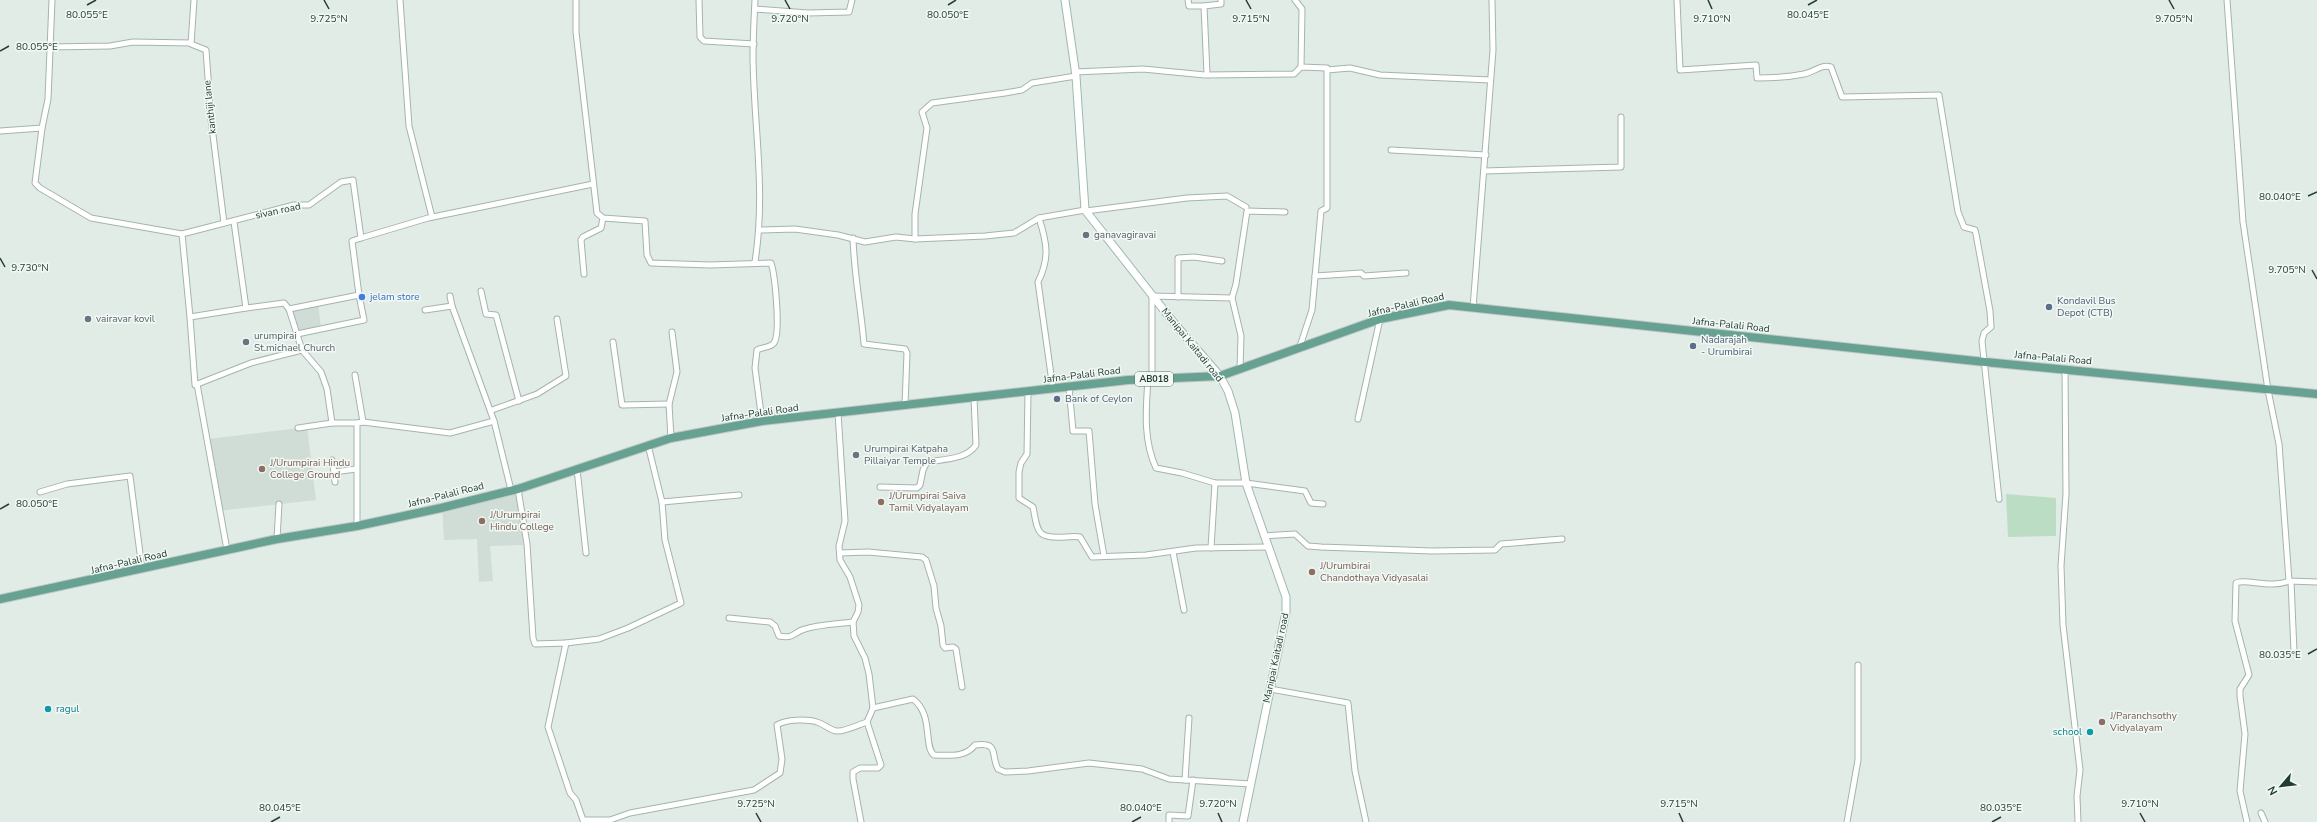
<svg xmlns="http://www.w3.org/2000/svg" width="2317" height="822" font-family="'Nunito Sans',sans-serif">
<rect width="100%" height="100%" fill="#e2ece7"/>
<g fill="#d0dcd6">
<path d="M 318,302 L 321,328 L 297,334 L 289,309 Z"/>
<path d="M 307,427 L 316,500 L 217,511 L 208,439 Z"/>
<path d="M 520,483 L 523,545 L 490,546 L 493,581 L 479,582 L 477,539 L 444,540 L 442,504 Z"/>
</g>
<path fill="#bbddc4" d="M 2006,494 L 2056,498 L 2056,536 L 2008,537 Z"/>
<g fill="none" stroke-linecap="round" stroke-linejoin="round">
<defs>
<g id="minor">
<path d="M 194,0 L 191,44 L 206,50 L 211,119 L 224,223"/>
<path d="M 400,0 L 409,126 L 432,217"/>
<path d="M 576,0 L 576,32 L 597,213 L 603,218 L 645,221 L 647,255 L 651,263 L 710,265 L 771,263 C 775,275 781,333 774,343 C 770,348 762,347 757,350 L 755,368 L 762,421"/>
<path d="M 699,0 L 700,37 L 704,41 L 754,44"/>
<path d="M 755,0 C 754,19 753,39 753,58 C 754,129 766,190 755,262"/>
<path d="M 1188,0 L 1189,6 L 1204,6"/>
<path d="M 1295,0 L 1302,9 L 1301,67"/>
<path d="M 1677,0 L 1680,70 L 1756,65 L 1757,78 C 1772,78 1789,77 1804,74 C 1815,72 1820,64 1831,67 L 1842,97 L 1939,95 L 1958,212 L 1964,227 L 1975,230 L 1976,234 L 1990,311 L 1991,327 L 1984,333 L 1982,341 L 1999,499"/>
<path d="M 2227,0 L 2243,222 L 2268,390 L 2279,444 L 2289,581 L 2317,582"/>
<path d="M 755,9 L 808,13 L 849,12 L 852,0"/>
<path d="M 50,47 L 110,46 L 133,42 L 191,43"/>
<path d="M 1327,70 L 1350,68 L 1380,75 L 1490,80"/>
<path d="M 1075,72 L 1143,69 L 1205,75 L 1294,74 L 1301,67 L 1327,68 L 1327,208 L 1321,211 L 1312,310 L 1299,349"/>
<path d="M 1207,74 L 1204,6 L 1221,4 L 1221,0"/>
<path d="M 42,128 L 48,99 L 52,0"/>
<path d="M 0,131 L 42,128 L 35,183 L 40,188 L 91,218 L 182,234 L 294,205 L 309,205 L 341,182 L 353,180 L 361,238 L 428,218 L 593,184"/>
<path d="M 1391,150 L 1486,155"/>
<path d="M 1484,171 L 1621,167 L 1621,117"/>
<path d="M 1086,211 L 1187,198 L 1227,196 L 1246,207"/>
<path d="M 1039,218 C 1047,243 1050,258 1038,282 L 1053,389"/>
<path d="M 234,222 L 246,308 L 284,303 L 289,309 L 302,350 L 321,372 L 327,389 L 332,423 L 357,423"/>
<path d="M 760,230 L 795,229 L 838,235 L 865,242 L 896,237 L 915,239 L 985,236 L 1014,233 L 1039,218 L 1085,210"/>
<path d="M 182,234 L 190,317"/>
<path d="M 853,238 C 854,274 861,308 864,344 L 905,349 L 907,353 L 905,405"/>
<path d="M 915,239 L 915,214 L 927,128 L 922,112 L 932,103 L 1005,93 L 1022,90 L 1032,83 L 1076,76"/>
<path d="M 584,274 L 581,240 L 583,237 L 601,228 L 603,218"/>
<path d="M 1315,276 L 1361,273 L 1364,276 L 1406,273"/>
<path d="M 481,291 L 486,314 L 496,315 L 519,401"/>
<path d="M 450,296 L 452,306"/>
<path d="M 1178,297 L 1178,258 L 1194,257 L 1222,261"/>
<path d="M 246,308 L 190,317 L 195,385 L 251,363 L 302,350"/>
<path d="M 1473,308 L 1493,50 L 1492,0"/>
<path d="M 289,309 L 359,295 L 352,241 L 361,238"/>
<path d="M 425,310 L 452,306 L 494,421"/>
<path d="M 297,334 L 364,320 L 359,295"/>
<path d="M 613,342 L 622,405 L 669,404"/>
<path d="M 1240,369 L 1241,336 L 1232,298 L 1236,284 L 1247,211 L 1285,212"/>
<path d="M 2065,369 L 2066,494 L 2061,566 L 2063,625 L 2080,770 L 2077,796 L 2078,822"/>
<path d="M 355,375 L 363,422"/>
<path d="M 1148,379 C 1146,409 1143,440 1156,468 L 1182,473 L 1215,483 L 1246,483 L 1305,491 L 1311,503 L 1323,504"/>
<path d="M 1152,379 L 1152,296 L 1232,298"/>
<path d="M 197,384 L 227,550"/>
<path d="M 1069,387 L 1073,431 L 1089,431 L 1095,504 L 1104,556"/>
<path d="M 1028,392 L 1027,454 L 1021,463 L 1019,472 L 1019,498 L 1033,507 C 1038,532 1036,539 1065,537 C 1070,537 1075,536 1080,537 L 1092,557 L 1146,555 L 1196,548 L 1268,547"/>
<path d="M 492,410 L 537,394 L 566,376 L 557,319"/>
<path d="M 1358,419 L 1380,319"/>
<path d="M 298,428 L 332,423"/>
<path d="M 671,438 L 669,404 L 677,372 L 672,332"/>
<path d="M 332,460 L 334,472 L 356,469"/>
<path d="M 577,469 L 586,553"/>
<path d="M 334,472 L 335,482"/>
<path d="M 880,487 L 917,488 L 920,485 L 923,470 L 927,462 C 943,459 966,460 976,445 L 974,397"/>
<path d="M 518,489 L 527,544 L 533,638 L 535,644 L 566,643 L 548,727 L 570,793 L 576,800 L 583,820 L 610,820 L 630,813 L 754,790 L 780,773 L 782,759 L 777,725 C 786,719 808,719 817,722 C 824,724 831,731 837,731 C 844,732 860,724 867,722 L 873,708 L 869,674 L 865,658 L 854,636 L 853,622 L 858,612 L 859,605 L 850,577 L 840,560 L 839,546 L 845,521 L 838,413"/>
<path d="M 40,492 L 67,484 L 130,476 L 142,569"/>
<path d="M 662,502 L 739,495"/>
<path d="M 357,526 L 357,423 L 363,422 L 450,433 L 494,421 L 511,490"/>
<path d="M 1264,536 L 1295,534 L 1308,546 L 1321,547 L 1432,551 L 1495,550 L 1501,544 L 1562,539"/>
<path d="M 277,539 L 279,504"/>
<path d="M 1211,548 L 1215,483"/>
<path d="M 1173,552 L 1184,610"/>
<path d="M 840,553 L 868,552 L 922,557 L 926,560 L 934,586 L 936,608 L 941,626 L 943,645 L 945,648 L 953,647 L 956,649 L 962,687"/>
<path d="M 2291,581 L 2294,652"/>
<path d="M 729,618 L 770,622 L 775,626 L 779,636 C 795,639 793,632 805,629 C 820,624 837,624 853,622"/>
<path d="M 566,643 L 599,639 L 628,628 L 681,603 L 665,540 L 662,502 L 648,445"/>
<path d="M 1270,689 L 1348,703 L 1355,771 L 1366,822"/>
<path d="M 873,708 L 913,699 C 934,715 923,746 934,755 C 949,755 965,758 975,745 C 1000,742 990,754 998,769 L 1005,772 L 1028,771 L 1089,763 L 1142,769 L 1169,779 L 1251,784"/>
<path d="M 1185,780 L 1189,718"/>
<path d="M 2261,813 L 2265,822"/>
<path d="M 861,822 L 853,779 L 853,772 L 860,768 L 878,768 L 881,765 L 867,722"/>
<path d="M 1169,822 L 1169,815 L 1188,816 L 1193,780"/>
<path d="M 1847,822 L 1858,760 L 1858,665"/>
<path d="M 2247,822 L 2240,791 L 2245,734 L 2240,696 L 2240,689 L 2249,675 L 2235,621 L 2236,583 C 2245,578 2271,589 2289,581"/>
</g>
<path id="secondary" d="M 1065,0 L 1076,76 L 1085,210 L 1174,323 L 1220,376 L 1228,391 L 1235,413 L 1246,483 L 1286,597 L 1286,612 L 1243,822"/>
<path id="primary" d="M 0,599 L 277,539 L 357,526 L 441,508 L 518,489 L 671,438 L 762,421 L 1128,380 L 1220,376 L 1380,319 L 1449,305 L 1985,362 L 2317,394"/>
</defs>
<use href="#minor" stroke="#a5b4ae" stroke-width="7"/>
<use href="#secondary" stroke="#a0b8af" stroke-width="9"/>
<use href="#primary" stroke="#c1c9c6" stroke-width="10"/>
<use href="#minor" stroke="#fff" stroke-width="5"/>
<use href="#secondary" stroke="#fff" stroke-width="7"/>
<use href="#primary" stroke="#67a192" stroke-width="8"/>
</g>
<path fill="none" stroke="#223d35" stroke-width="1.5" d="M 324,0 L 329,9M 785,0 L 790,9M 1246,0 L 1251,9M 1708,0 L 1712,9M 2169,0 L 2174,9M 87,5 L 96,0M 948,5 L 956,0M 1808,5 L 1817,0M 0,51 L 9,46M 2308,196 L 2317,192M 0,258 L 5,267M 2312,270 L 2317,279M 0,509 L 9,504M 2308,654 L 2317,649M 756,813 L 761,822M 1218,813 L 1222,822M 1679,813 L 1683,822M 2140,813 L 2145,822M 271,822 L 280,817M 1132,822 L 1141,817M 1992,822 L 2001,817"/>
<g fill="#6b7280" stroke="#f2f9f5" stroke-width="1.5">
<circle cx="1086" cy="235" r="4"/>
<circle cx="88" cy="319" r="4"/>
<circle cx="246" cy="342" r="4"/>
<circle cx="856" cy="455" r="4"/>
</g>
<circle fill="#3f7fe0" stroke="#f2f9f5" stroke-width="1.5" cx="362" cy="297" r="4"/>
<g fill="#5c6f8a" stroke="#f2f9f5" stroke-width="1.5">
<circle cx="2049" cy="307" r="4"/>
<circle cx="1693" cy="346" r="4"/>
<circle cx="1057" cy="399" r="4"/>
</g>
<g fill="#8d6e63" stroke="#f2f9f5" stroke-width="1.5">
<circle cx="262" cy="469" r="4"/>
<circle cx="881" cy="502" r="4"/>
<circle cx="482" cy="521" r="4"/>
<circle cx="1312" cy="572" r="4"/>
<circle cx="2102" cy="722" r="4"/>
</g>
<g fill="#0f9aa8" stroke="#f2f9f5" stroke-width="1.5">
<circle cx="48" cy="709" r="4"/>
<circle cx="2090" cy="732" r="4"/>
</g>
<g text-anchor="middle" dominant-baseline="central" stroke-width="3" stroke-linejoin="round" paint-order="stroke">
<rect fill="#f2f9f5" stroke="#60756f" stroke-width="1" x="1135" y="372" width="38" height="14" rx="3"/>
<g font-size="9" font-weight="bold" fill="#223d35">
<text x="1154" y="379">AB018</text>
</g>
<g font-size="10" fill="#223d35" stroke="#f2f9f5">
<text transform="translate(210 107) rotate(-96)">kanthiji lane</text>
<text transform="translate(278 211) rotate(-12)">sivan road</text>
<text transform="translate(1406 305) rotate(-13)">Jafna-Palali Road</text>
<text transform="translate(1731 325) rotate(6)">Jafna-Palali Road</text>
<text transform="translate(1192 345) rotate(51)">Manipai Kaitadi road</text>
<text transform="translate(2053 358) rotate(5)">Jafna-Palali Road</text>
<text transform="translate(1082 375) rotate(-7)">Jafna-Palali Road</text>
<text transform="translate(760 413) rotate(-8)">Jafna-Palali Road</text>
<text transform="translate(446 495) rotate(-14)">Jafna-Palali Road</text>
<text transform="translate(129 562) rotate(-13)">Jafna-Palali Road</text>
<text transform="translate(1276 658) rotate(-78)">Manipai Kaitadi road</text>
</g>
<g font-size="10" fill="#5b616d" stroke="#f2f9f5" text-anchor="start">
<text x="1094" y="235">ganavagiravai</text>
<text x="96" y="319">vairavar kovil</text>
<text x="254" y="336">urumpirai<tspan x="254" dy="12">St.michael Church</tspan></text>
<text x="864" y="449">Urumpirai Katpaha<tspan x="864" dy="12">Pillaiyar Temple</tspan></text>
</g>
<g font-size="10" fill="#366cbe" stroke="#f2f9f5" text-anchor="start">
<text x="370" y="297">jelam store</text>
</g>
<g font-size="10" fill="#4e5e75" stroke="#f2f9f5" text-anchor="start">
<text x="2057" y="301">Kondavil Bus<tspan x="2057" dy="12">Depot (CTB)</tspan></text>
<text x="1701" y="340">Nadarajah<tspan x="1701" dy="12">- Urumbirai</tspan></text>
<text x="1065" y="399">Bank of Ceylon</text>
</g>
<g font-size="10" fill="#785e54" stroke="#f2f9f5" text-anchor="start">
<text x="270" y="463">J/Urumpirai Hindu<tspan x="270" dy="12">College Ground</tspan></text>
<text x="889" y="496">J/Urumpirai Saiva<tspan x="889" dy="12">Tamil Vidyalayam</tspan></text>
<text x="490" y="515">J/Urumpirai<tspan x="490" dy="12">Hindu College</tspan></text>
<text x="1320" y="566">J/Urumbirai<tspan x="1320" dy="12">Chandothaya Vidyasalai</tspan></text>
<text x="2110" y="716">J/Paranchsothy<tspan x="2110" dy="12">Vidyalayam</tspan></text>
</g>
<g font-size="10" fill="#0d838f" stroke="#f2f9f5" text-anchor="start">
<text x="56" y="709">ragul</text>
<text x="2082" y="732" text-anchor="end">school</text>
</g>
</g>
<g font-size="10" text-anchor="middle" fill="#223d35" stroke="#f2f9f5" stroke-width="3" stroke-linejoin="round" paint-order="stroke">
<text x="1808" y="18">80.045°E</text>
<text x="87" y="18">80.055°E</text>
<text x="948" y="18">80.050°E</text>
<text x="329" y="22">9.725°N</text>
<text x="790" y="22">9.720°N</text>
<text x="1251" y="22">9.715°N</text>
<text x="1712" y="22">9.710°N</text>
<text x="2174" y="22">9.705°N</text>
<text x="37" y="50">80.055°E</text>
<text x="2280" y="200">80.040°E</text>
<text x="30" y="271">9.730°N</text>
<text x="2287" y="273">9.705°N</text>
<text x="37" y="507">80.050°E</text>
<text x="2280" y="658">80.035°E</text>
<text x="756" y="807">9.725°N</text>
<text x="1218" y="807">9.720°N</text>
<text x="1679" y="807">9.715°N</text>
<text x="2140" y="807">9.710°N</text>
<text x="280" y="811">80.045°E</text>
<text x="1141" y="811">80.040°E</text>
<text x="2001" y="811">80.035°E</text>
</g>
<g transform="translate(2281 786) rotate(242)" stroke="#f2f9f5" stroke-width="3" paint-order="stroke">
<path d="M0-3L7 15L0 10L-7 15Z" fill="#223d35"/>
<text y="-6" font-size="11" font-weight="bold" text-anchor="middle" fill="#223d35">N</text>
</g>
</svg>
